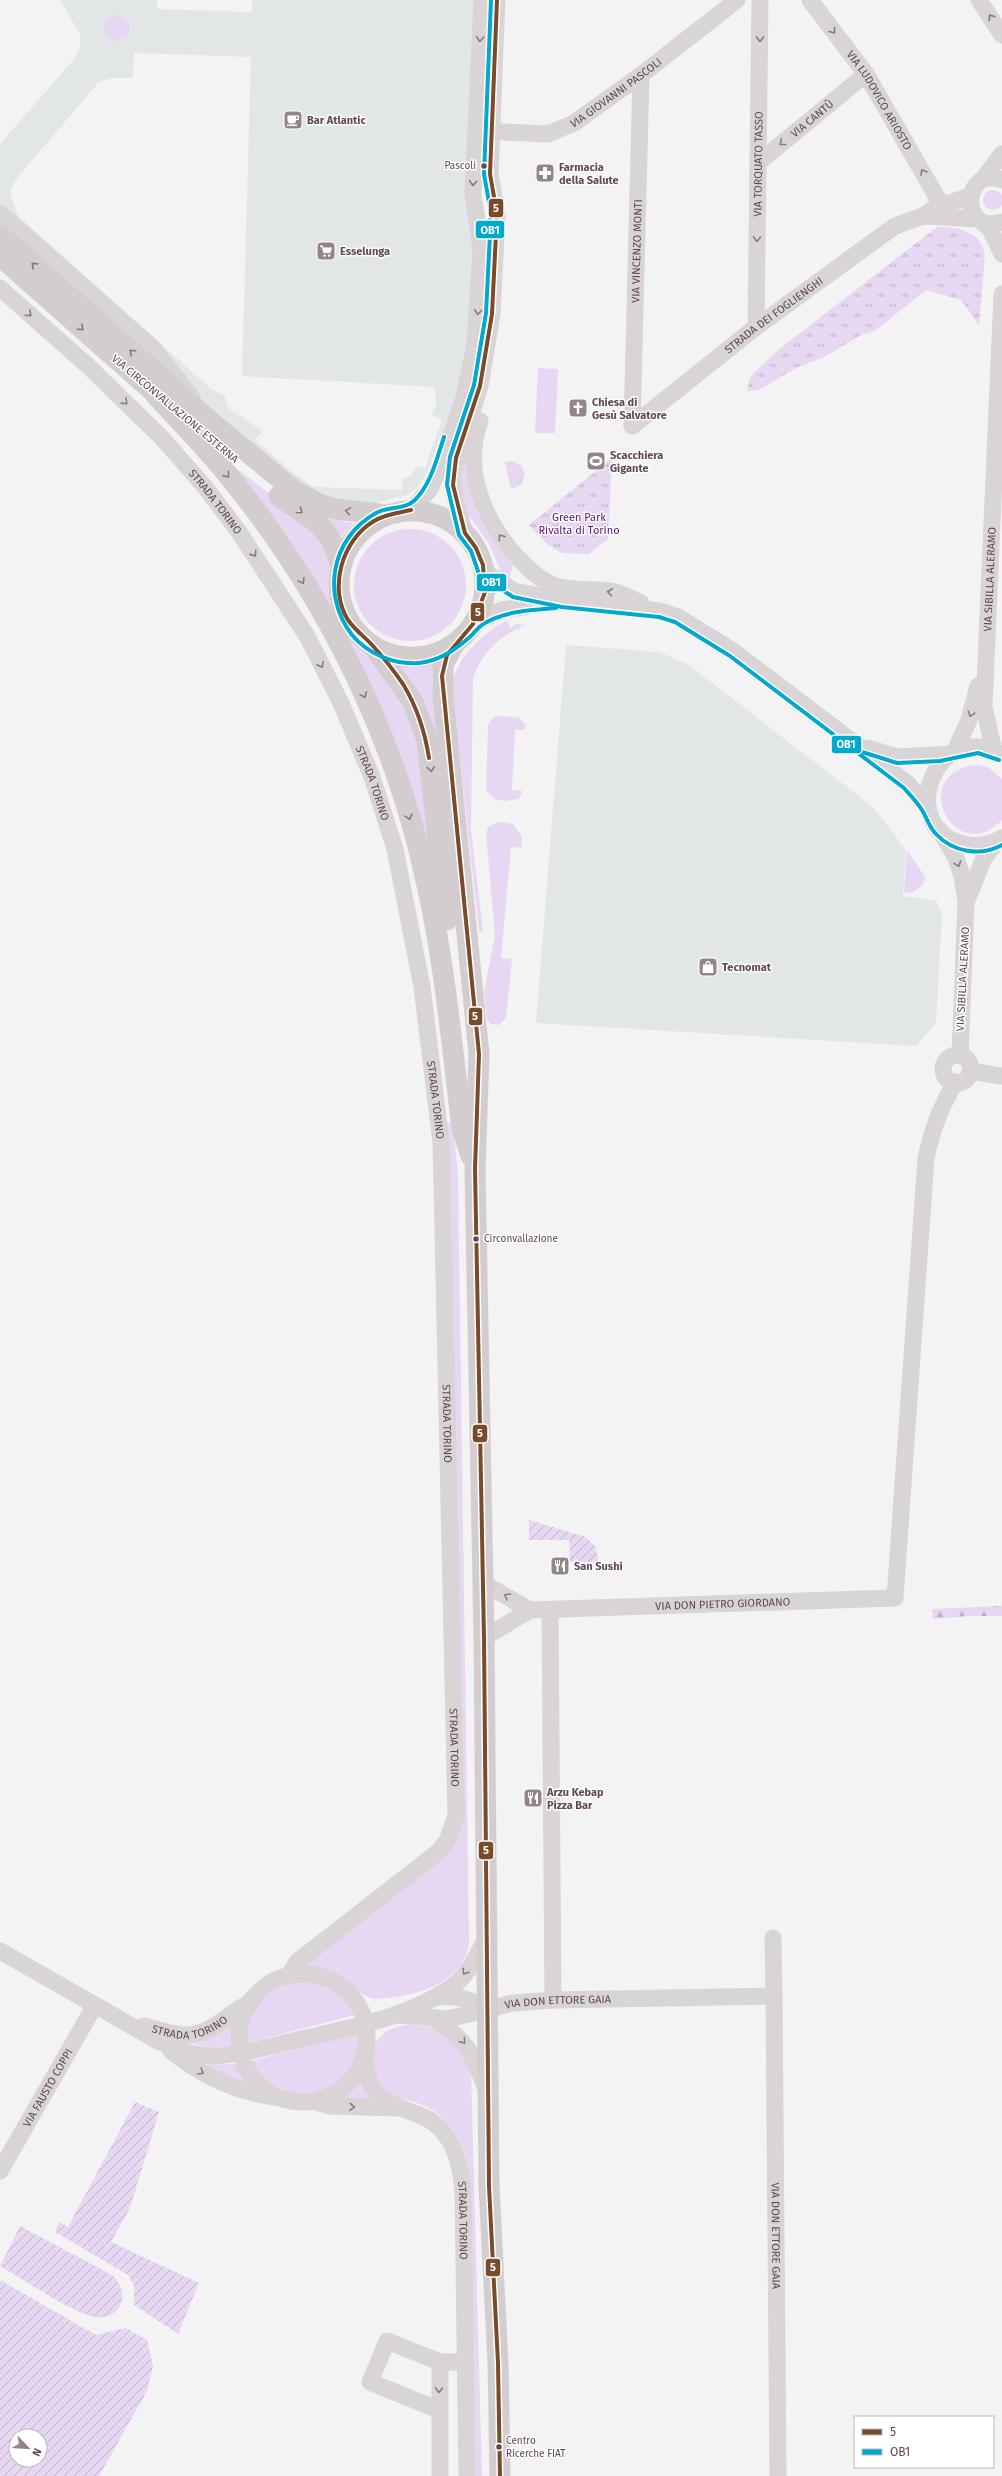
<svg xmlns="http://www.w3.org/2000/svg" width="1002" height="2476" font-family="'Fira Sans',sans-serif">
<defs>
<pattern id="forest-firs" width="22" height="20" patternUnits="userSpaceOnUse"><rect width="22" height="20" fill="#e7d7f2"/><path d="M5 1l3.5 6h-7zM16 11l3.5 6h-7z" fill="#bfb0c6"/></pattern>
<pattern id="park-tufts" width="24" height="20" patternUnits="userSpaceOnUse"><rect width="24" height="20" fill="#e7d7f2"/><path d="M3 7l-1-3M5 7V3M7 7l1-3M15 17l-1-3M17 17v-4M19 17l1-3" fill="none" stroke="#bfb0c6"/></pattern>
<pattern id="garden-furrows" width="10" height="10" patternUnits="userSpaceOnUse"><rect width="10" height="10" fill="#e7d7f2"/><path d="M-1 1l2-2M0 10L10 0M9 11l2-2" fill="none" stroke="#bfb0c6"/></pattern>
</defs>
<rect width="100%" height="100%" fill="#f3f3f3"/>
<g fill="#e2e6e7" fill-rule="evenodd">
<path d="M 60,0 L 157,0 L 157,9 L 252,12 L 252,0 L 486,0 L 471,353 L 428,471 L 416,489 L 407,495 L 376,503 L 354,503 L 316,494 L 251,447 L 0,212 L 0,144 L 75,58 L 80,46 L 80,34 ZM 134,53 L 251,57 L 242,376 L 435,387 L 436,404 L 432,415 L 442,419 L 425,468 L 416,466 L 412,475 L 403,479 L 402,490 L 314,487 L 296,475 L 255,440 L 263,431 L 228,408 L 224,395 L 211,389 L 18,216 L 11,197 L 11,188 L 17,178 L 99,82 L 113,78 L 133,78 Z"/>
<path d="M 566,645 L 659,652 L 689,665 L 874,808 L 906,850 L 903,896 L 936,901 L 942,914 L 936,1023 L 916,1046 L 536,1023 Z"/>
</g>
<g fill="#e7d7f2">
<circle cx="117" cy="28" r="13"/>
<circle cx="993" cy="200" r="10"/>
<path d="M 538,368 L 558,369 L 555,433 L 535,433 Z"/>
<path d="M 464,454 C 468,505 481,528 513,566 L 508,582 L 503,577 L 489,544 L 460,503 L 457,470 Z"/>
<path d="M 223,458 L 316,529 L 331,558 L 328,589 L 331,604 L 338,620 L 348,636 L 381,668 L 419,734 L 435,866 L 405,779 Z"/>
<path d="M 512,461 L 521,465 L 525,474 L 522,484 L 511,489 L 505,462 Z"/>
<path d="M 326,518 L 353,523 L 342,537 Z"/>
<circle cx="410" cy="585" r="56"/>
<path d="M 507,620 L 510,628 L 517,624 L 525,625 C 499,637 483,651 473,678 L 471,830 L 483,931 L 479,931 L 452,686 C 454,660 484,632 507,620 Z"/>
<path d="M 433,665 L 432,684 L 440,758 L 415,687 L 401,667 Z"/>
<path d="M 496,716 L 518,717 L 525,724 L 525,730 L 515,730 L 512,790 L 522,791 L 519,799 L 505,801 L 494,799 L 486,790 L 488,725 L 490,721 Z"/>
<path d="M 978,765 L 989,768 L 1002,779 L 1002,820 C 955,870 905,771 978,765 Z"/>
<path d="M 500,822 L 513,824 L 522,837 L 521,848 L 511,847 L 501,958 L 512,959 L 506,1018 L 499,1025 L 491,1024 L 487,1020 L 484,992 L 495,936 L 486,833 L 489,826 Z"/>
<path d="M 907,850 L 925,877 L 923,885 L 912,893 L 904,892 Z"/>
<path d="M 453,1122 L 458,1176 L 469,1944 C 461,1987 411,1997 374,1999 L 365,1996 L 329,1971 L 301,1968 L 450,1848 L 445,1123 Z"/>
<path d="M 302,1981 C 326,1983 344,1992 355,2015 L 247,2043 C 243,2009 271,1985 302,1981 Z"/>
<path d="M 235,2020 L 234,2046 L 207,2047 L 177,2040 Z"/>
<path d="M 408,2025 C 424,2024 450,2030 459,2046 C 464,2054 467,2063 471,2072 L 482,2476 L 475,2476 L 470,2178 C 467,2144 449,2112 414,2102 C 403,2099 385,2096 379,2085 C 377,2081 376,2075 375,2070 C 367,2044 381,2028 408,2025 Z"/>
<path d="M 360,2032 C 363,2097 282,2117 251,2061 Z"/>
<path d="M 238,2064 L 254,2087 L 199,2065 Z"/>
<path d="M 360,2077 L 376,2102 L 336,2099 Z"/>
</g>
<path fill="url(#forest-firs)" d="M 1002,1606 L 1002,1616 L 967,1616 L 933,1619 L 932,1609 Z"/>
<g fill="url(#park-tufts)">
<path d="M 937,227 C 955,227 976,229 984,250 C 986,257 980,313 979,325 L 961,300 L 926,290 L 876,330 L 861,335 L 824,357 L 796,368 L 759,390 L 747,391 L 750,377 L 778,350 Z"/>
<path d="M 612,458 L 608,539 L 589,554 L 562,553 L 547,544 L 529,525 Z"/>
</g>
<g fill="url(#garden-furrows)" fill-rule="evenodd">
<path d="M 529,1520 L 586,1537 L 595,1546 L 599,1562 L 570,1562 L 569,1540 L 529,1540 Z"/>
<path d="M 135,2102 L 159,2112 L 130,2208 L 111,2242 L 199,2283 L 178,2334 L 134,2305 L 134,2286 L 128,2275 L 55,2232 L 59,2222 L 68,2227 Z"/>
<path d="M 20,2226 L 112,2275 C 132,2293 121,2321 95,2317 C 74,2314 21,2278 0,2266 Z"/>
<path d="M 0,2280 L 96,2335 L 126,2328 L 147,2340 L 153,2366 L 147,2391 L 99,2476 L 0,2476 ZM 16,2436 L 40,2436 L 40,2460 L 16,2460 Z"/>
</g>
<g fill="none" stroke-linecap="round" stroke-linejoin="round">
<g stroke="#d9d4d5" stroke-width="17">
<path id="s1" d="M 810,0 L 866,74 L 942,206"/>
<path d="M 979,0 L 1002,35"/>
<path id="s2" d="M 480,131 L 548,134 L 574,123 L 641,75 L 737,0"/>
<path id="s3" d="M 758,163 L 866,74"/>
<path d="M 983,179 L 1002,154"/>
<path d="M 1002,180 C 964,163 957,236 1002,222"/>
<path d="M 0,213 L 153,348 L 192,398"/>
<path d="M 925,216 L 978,219"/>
<path d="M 981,221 L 990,229 L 1002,254"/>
<path id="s4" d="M 0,288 L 88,366 L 162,438 L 205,487 L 239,532 L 307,636 L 341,703 L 372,777 L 395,849 L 422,987 L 441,1142 L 456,1816 L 447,1841 L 438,1852 L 297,1962 L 289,1975"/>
<path id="s5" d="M 756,327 L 760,0"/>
<path d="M 480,421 C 462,470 484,521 517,557 C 528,568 538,579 553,585 C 573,593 596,587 616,592 C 624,594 633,600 641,603"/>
<path id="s6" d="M 632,426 L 756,327 L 895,226 L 923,216 L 934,208 L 970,196"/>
<path id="s7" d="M 632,426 L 641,75"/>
<path d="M 411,510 L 430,489 L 438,471 L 464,397 L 475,345 L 481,250 L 473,194 L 482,0"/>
<path d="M 465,533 L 455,499 L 453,472 L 480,386 L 492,314 L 497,214 L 490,174 L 497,0"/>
<path d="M 484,571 L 514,591 L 563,601 L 660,611 L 678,617 L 733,651 L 908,784 L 928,808"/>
<path d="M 473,624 L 502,610 L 549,603"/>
<path d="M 867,748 L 897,757 L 952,754"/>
<path d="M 955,751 L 969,720 L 978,686"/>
<path id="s8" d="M 994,751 L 984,707 L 1002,294"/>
<path d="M 1002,755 C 935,716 894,829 964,844 C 977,847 991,845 1002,838"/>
<path d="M 940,830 L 956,858 L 962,876 L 966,902 L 960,1055"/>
<path d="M 967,900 L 984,858 L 997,841"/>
<circle cx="957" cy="1069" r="14"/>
<path d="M 970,1071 L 1002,1076"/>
<path id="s9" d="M 483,1583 L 530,1610 L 895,1598 L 926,1158 C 932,1130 940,1106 956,1082"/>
<path d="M 550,1610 L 553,2000"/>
<path d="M 484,1638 L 530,1610"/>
<path d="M 773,1938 L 774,1996"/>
<path d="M 0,1951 L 158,2041 C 176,2049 193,2056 213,2056 C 240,2055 267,2047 293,2041 C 347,2028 407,2019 453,1986 C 468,1975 477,1954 486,1939"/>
<circle cx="303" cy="2038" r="64"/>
<path d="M 436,1997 C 456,1995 469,1999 487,2008"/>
<path id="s10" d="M 397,2015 L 448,2019 L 513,2003 L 553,2000 L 774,1996 L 778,2476"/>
<path d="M 432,2018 C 464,2037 473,2052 485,2087"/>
<path id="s11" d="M 144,2026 C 161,2030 182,2039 199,2033 C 218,2028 232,2010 250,2003"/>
<path d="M 171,2051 C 202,2076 235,2092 275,2097"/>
<path id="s12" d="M 365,2056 C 366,2066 367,2079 373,2088 C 383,2103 401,2108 417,2114 C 451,2126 461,2159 463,2193 L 467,2476"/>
<path d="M 313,2101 L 330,2106 L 398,2108"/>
<path id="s13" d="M 0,2171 L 95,2005"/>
<path d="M 439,2410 L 370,2382 L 387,2341 L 440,2362"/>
<path d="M 440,2476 L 440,2362 L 465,2362"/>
</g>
<g stroke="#d4cdcf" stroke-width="21">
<path d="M 0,235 L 211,422 L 295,491 L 321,505 L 336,509 L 387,515"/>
<path d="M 0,256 L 165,402"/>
<path d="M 155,394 C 182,424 211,453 236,485 C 328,600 397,741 427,885 C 445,965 452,1047 462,1128 L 471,1156"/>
<path d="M 279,496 C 313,521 329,522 341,566"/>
<circle cx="412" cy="584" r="73"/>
<path d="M 454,644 L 443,665 L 443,696 L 479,1054 L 475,1169 L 484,1638 L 489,2186 L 498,2363 L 500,2476"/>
<path d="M 374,647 L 413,702 L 427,740 L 447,920"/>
</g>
<defs>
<g id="bus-1">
<path d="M 497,0 L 490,174 L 497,214 L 492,314 L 480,386 L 456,458 L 453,485 L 465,533 L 476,548 L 483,565 L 485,592 L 473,624 L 447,655 L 442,676 L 479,1054 L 475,1169 L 484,1638 L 489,2186 L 498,2363 L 500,2476"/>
<path d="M 411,510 C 398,513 385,514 374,521 C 342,540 328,588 348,620 C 355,630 365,637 373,646 C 384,658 394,671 403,684 C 417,707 425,732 429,758"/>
</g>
<g id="bus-2">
<path d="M 491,0 L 484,174 L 491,214 L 486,313 L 474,385 L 450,457 L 447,485 L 459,535 L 471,551 L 479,574 L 513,597 L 562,607 L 659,617 L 675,622 L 730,656 L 904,788 C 910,795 917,802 922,810 C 927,818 929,827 936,834 C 953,852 980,857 1002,845"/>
<path d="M 444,437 C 437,458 431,484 415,500 C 405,510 389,506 376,513 C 331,538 321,595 352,635 C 368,654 394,665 419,663 C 440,661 457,649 472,635 C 476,631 479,626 485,623 C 506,611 532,610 556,608"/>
<path d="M 859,751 L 897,763 L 940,761 L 978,753 L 999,760"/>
</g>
</defs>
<use href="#bus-1" stroke="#fff" stroke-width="7"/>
<use href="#bus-2" stroke="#fff" stroke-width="7"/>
<use href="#bus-1" stroke="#7a4b2a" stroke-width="4"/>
<use href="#bus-2" stroke="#00a9ce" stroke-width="4"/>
</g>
<defs><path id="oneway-chevron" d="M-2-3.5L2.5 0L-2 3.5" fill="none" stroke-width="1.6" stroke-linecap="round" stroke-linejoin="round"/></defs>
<g stroke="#8b797f">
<use href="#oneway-chevron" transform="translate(991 17) rotate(-123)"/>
<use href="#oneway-chevron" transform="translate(833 31) rotate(53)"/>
<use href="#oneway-chevron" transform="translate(480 39) rotate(93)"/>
<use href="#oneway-chevron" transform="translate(760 39) rotate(91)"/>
<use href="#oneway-chevron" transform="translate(782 143) rotate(141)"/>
<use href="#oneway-chevron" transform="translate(923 172) rotate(-120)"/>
<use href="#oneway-chevron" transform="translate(473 183) rotate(93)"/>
<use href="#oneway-chevron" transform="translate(757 239) rotate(91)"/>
<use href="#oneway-chevron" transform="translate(478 312) rotate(94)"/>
<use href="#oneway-chevron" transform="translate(29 314) rotate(42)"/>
<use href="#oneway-chevron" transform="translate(125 402) rotate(44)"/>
<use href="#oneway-chevron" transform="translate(501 537) rotate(-126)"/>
<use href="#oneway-chevron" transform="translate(254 554) rotate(55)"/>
<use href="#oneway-chevron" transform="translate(610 592) rotate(-173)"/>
<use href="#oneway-chevron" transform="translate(321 665) rotate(63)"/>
<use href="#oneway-chevron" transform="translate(971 714) rotate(108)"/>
<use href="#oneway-chevron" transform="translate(958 864) rotate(70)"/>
<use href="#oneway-chevron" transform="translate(507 1596) rotate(-150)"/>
<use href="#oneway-chevron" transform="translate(465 1972) rotate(123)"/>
<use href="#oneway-chevron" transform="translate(463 2041) rotate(50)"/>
<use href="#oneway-chevron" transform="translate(201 2072) rotate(30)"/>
<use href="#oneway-chevron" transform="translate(352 2107) rotate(2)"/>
<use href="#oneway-chevron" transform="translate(439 2390) rotate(90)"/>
</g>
<g stroke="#89777c">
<use href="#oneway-chevron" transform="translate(34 265) rotate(-138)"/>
<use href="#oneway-chevron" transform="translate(81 328) rotate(42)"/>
<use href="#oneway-chevron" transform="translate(132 352) rotate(-138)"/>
<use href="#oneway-chevron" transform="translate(227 475) rotate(51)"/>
<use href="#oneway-chevron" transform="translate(300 511) rotate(35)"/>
<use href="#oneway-chevron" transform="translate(348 511) rotate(-171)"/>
<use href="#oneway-chevron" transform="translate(302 581) rotate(59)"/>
<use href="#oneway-chevron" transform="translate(364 695) rotate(66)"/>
<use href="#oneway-chevron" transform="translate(431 769) rotate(83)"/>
<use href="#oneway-chevron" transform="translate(409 817) rotate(74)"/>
</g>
<defs>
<symbol id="cafe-square" viewBox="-11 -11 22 22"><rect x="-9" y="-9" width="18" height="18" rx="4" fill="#948489" stroke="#fff"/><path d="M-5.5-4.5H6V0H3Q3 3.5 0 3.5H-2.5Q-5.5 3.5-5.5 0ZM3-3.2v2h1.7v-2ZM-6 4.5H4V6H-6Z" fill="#fff"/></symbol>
<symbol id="pharmacy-square" viewBox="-11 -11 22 22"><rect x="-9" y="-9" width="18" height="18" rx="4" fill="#948489" stroke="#fff"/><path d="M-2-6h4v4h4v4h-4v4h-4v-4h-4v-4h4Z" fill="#fff"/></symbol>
<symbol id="supermarket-square" viewBox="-11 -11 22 22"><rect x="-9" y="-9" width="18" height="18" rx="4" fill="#948489" stroke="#fff"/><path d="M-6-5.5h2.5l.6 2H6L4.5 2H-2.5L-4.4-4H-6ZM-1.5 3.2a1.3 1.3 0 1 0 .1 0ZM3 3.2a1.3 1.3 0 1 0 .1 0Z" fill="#fff"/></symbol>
<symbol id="church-square" viewBox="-11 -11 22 22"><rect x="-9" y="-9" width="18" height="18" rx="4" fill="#948489" stroke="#fff"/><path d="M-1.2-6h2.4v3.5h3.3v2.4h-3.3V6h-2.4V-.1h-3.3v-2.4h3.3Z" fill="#fff"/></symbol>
<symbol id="stadium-square" viewBox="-11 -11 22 22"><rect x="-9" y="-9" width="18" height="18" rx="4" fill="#948489" stroke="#fff"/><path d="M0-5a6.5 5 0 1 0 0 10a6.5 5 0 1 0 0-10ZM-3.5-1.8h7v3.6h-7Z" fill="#fff"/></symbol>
<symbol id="shop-square" viewBox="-11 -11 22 22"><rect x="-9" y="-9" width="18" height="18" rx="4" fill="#948489" stroke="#fff"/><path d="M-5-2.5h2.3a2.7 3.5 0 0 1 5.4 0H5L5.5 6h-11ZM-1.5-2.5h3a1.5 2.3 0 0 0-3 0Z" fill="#fff"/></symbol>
<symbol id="restaurant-square" viewBox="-11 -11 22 22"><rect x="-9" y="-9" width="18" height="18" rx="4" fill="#948489" stroke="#fff"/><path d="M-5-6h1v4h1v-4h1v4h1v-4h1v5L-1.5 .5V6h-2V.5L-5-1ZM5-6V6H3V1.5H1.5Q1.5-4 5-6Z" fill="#fff"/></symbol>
</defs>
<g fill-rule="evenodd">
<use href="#cafe-square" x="282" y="109" width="22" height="22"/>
<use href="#pharmacy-square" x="534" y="162" width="22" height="22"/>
<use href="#supermarket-square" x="315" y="240" width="22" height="22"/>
<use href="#church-square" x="567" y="397" width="22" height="22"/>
<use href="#stadium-square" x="585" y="450" width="22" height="22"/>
<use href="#shop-square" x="697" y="956" width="22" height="22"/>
<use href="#restaurant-square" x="549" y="1555" width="22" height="22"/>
<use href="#restaurant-square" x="522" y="1787" width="22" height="22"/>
</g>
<g fill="#614850" stroke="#fff" stroke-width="1.5">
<circle cx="484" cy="166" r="3.5"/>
<circle cx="476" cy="1239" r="3.5"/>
<circle cx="499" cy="2447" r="3.5"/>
</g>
<g text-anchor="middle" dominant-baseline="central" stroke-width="3" stroke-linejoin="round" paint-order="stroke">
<g font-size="10" fill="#614850" stroke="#fff" text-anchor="start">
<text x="476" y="166" text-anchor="end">Pascoli</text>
<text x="484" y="1239">Circonvallazione</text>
<text x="506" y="2441">Centro<tspan x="506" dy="13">Ricerche FIAT</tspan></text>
</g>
<g font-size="11" fill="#614850" stroke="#fff">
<text stroke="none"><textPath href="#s2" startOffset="148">VIA GIOVANNI PASCOLI</textPath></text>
<text stroke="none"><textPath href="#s1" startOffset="122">VIA LUDOVICO ARIOSTO</textPath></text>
<text stroke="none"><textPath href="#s3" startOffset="70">VIA CANTÙ</textPath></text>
<text stroke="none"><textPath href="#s5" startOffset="163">VIA TORQUATO TASSO</textPath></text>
<text stroke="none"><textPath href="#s7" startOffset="175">VIA VINCENZO MONTI</textPath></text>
<text stroke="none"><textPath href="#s6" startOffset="180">STRADA DEI FOGLIENGHI</textPath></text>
<text transform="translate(175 409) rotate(40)">VIA CIRCONVALLAZIONE ESTERNA</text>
<text stroke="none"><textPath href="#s4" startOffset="304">STRADA TORINO</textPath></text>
<text stroke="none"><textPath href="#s8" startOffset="173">VIA SIBILLA ALERAMO</textPath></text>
<text stroke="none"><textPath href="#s4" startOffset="628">STRADA TORINO</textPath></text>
<text transform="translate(963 979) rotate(-87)">VIA SIBILLA ALERAMO</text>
<text stroke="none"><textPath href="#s4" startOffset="952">STRADA TORINO</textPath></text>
<text stroke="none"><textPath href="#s4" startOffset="1276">STRADA TORINO</textPath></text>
<text stroke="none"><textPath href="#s9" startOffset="247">VIA DON PIETRO GIORDANO</textPath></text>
<text stroke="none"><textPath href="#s4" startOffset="1600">STRADA TORINO</textPath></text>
<text stroke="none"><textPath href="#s10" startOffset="163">VIA DON ETTORE GAIA</textPath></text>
<text stroke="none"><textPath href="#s11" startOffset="48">STRADA TORINO</textPath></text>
<text stroke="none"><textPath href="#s13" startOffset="96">VIA FAUSTO COPPI</textPath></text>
<text stroke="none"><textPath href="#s12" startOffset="210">STRADA TORINO</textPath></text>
<text stroke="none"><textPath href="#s10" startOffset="619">VIA DON ETTORE GAIA</textPath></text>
</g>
<g font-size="11" font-weight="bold" fill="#614850" stroke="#fff" text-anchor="start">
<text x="307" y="120">Bar Atlantic</text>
<text x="559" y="167">Farmacia<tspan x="559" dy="13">della Salute</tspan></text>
<text x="340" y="251">Esselunga</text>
<text x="592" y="402">Chiesa di<tspan x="592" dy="13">Gesù Salvatore</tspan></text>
<text x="610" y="455">Scacchiera<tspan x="610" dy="13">Gigante</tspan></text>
<text x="722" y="967">Tecnomat</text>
<text x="574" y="1566">San Sushi</text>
<text x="547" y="1792">Arzu Kebap<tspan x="547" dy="13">Pizza Bar</tspan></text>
</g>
<g font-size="11" fill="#661388" stroke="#fff">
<text x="579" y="517">Green Park<tspan x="579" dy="13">Rivalta di Torino</tspan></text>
</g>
</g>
<g stroke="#fff" stroke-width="1.5">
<rect x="488" y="198" width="16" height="20" rx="4" fill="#7a4b2a"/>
<rect x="475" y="220" width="30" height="19" rx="4" fill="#00a9ce"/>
<rect x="476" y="573" width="31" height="19" rx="4" fill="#00a9ce"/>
<rect x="470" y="602" width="15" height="20" rx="4" fill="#7a4b2a"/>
<rect x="831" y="735" width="31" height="19" rx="4" fill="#00a9ce"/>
<rect x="468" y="1007" width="15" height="19" rx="4" fill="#7a4b2a"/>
<rect x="472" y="1424" width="16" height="19" rx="4" fill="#7a4b2a"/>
<rect x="478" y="1841" width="16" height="19" rx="4" fill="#7a4b2a"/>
<rect x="485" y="2258" width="16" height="19" rx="4" fill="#7a4b2a"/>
</g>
<g font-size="11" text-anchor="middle" font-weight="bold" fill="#fff">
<text x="496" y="212">5</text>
<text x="490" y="234">OB1</text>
<text x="491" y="586">OB1</text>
<text x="478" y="616">5</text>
<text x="846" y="748">OB1</text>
<text x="475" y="1020">5</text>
<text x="480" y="1437">5</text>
<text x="486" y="1854">5</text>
<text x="493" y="2271">5</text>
</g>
<rect x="854" y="2416" width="140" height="52" fill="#ffffff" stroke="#c0b6b9"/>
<rect x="862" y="2429" width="20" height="6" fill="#7a4b2a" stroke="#c0b6b9"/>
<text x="890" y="2436" font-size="12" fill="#614850">5</text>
<rect x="862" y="2449" width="20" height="6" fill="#00a9ce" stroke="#c0b6b9"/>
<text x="890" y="2456" font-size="12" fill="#614850">OB1</text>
<g transform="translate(28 2448) rotate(115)"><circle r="19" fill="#ffffff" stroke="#c0b6b9"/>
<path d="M0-3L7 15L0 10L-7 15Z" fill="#948489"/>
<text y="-6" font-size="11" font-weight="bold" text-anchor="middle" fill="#614850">N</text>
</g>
</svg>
